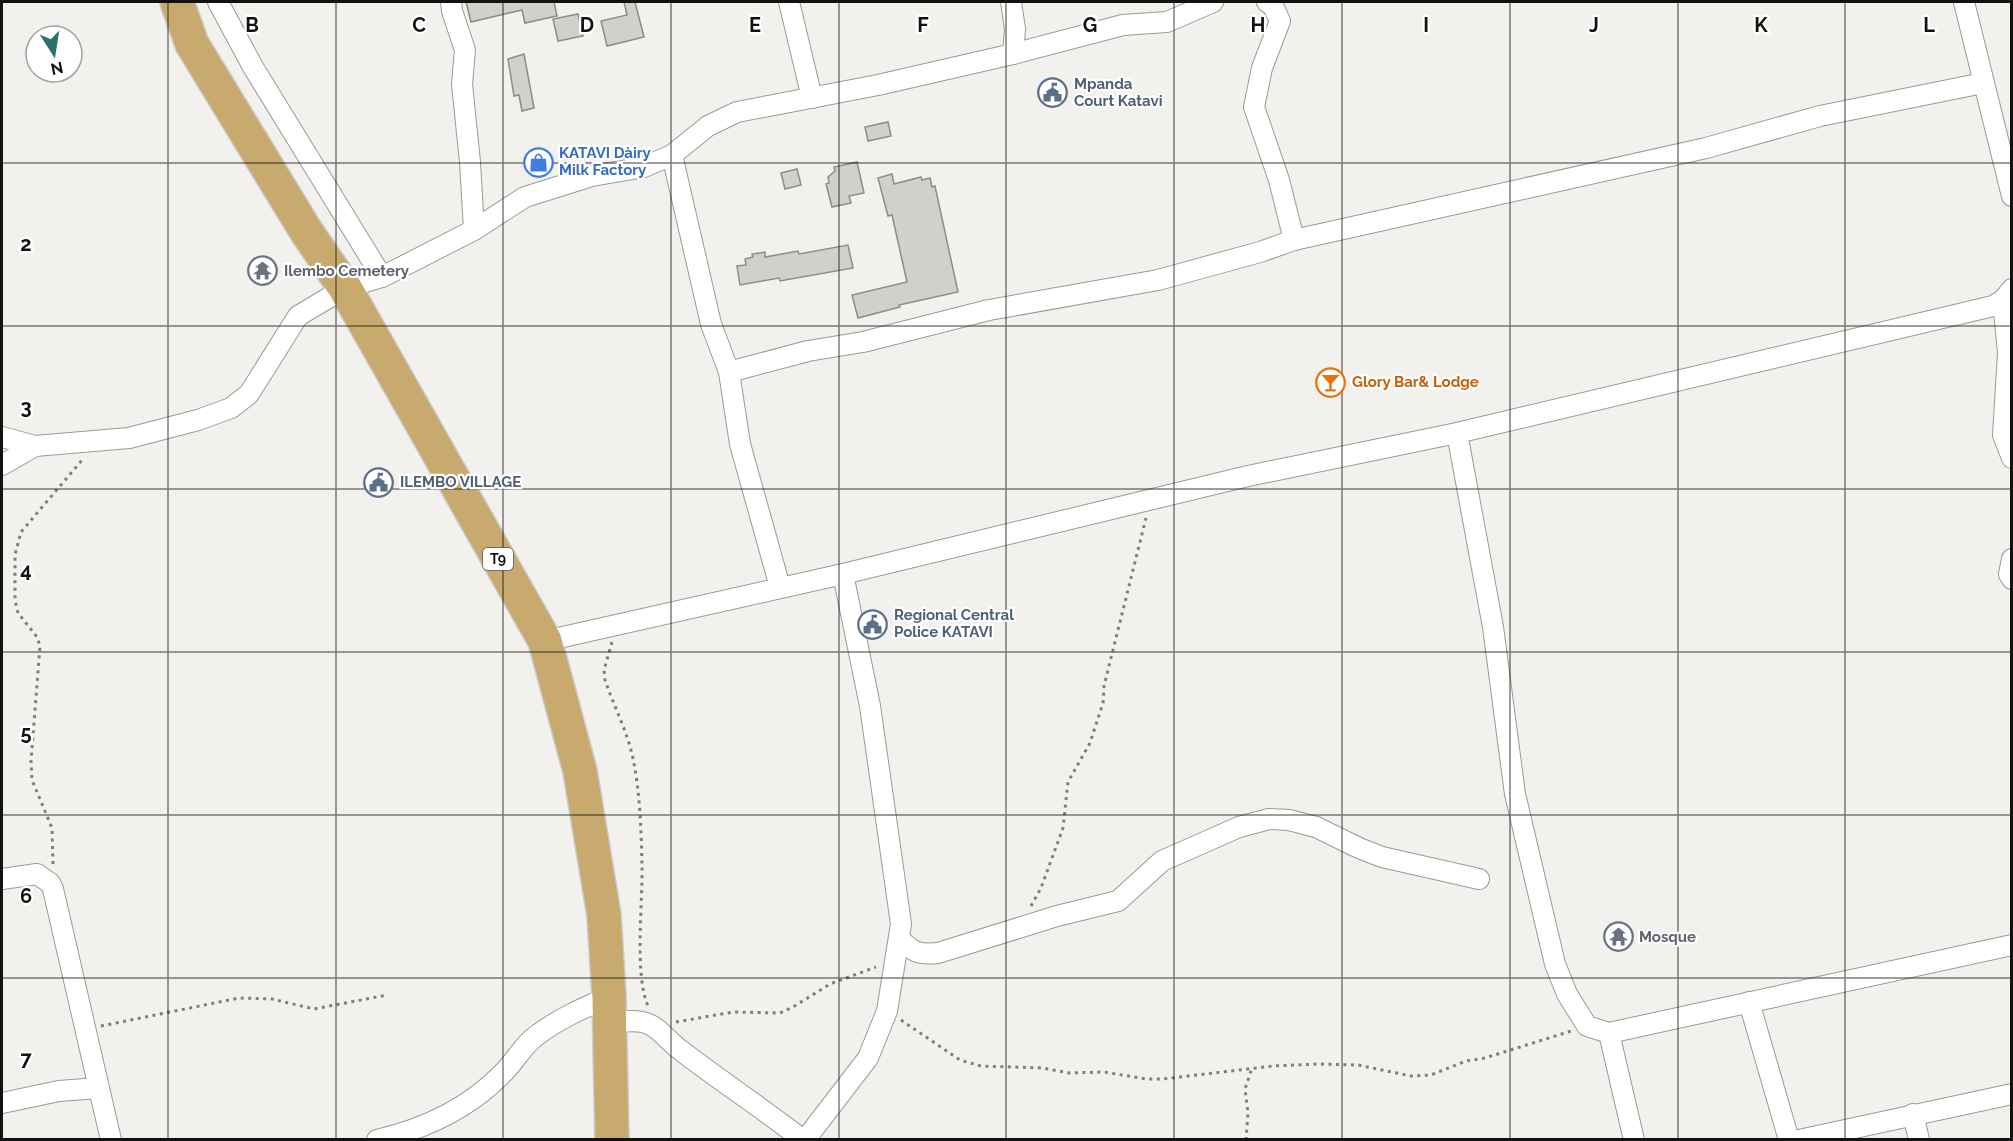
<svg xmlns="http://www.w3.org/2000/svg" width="2013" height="1141" font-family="Raleway,sans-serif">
<rect width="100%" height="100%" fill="#f3f1ed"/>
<g fill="#d2d0cc" stroke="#8e8c89" stroke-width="1.5">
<path d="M 466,2 L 554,2 L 557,16 L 525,23 L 522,10 L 471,22 Z"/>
<path d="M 624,2 L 635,2 L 644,37 L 607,46 L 601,21 L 627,15 Z"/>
<path d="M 578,14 L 583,36 L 558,41 L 553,19 Z"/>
<path d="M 524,54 L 534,108 L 522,111 L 519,95 L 514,96 L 508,59 Z"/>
<path d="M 888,122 L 891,136 L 868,141 L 865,127 Z"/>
<path d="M 857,162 L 864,193 L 849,196 L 851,203 L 832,207 L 826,184 L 829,183 L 828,177 L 835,171 L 834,167 Z"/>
<path d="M 797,169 L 801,185 L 785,189 L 781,173 Z"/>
<path d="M 892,174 L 894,184 L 921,177 L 922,180 L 930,178 L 932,187 L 935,186 L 958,292 L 899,305 L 900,307 L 858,318 L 852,295 L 907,282 L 892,215 L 888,216 L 878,178 Z"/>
<path d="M 848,245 L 853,268 L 780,281 L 779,278 L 740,285 L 737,266 L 746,265 L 745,259 L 753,257 L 752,254 L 765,252 L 765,257 L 798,251 L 799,254 Z"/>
</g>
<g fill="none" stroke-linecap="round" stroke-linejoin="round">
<defs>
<g id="minor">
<path d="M 218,2 L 253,67 L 382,277"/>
<path d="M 451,2 L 452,11 L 465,50 L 462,84 L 470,162 L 474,230"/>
<path d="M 789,2 L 812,98"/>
<path d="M 1011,2 L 1015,29 L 1013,54"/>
<path d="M 1267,2 L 1273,6 L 1280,21 L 1262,68 L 1254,107 L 1279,180 L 1294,240"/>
<path d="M 1964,2 L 2012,196"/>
<path d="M 2003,300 L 2008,353 L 2003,435 L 2012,458"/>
<path d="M 729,372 L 808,351 L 863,342 L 989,310 L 1158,280 L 1260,252 L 1294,240 L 1706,148 L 1820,116 L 1983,83"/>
<path d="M 1457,433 L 1493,627 L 1515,794 L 1555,964 L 1567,994 L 1587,1026 L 1609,1033 L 2012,945"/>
<path d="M 2,437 L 35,446 L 129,438 L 198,420 L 231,408 L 249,394 L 298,316 L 345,288 L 382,277 L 474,230 L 525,197 L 592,176 L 644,167 L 672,155"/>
<path d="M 2,465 L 35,446"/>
<path d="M 2012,559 L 2009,574 L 2012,579"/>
<path d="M 780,587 L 740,444 L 729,372 L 711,324 L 672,155 L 708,126 L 737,112 L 878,85 L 1013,54 L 1123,25 L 1167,22 L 1213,2"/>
<path d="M 545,641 L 843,574 L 1248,476 L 1457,433 L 1993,306 L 2003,300 L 2012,289"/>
<path d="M 2,879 L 37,874 L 50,883 L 53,889 L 111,1140"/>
<path d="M 899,939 C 914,952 917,955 938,953 L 1057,916 L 1118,901 L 1162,861 L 1239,827 L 1269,819 L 1289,820 L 1316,827 L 1359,848 L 1382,857 L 1479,879"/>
<path d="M 1749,1002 L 1789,1140"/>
<path d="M 609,1023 C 621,1022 635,1019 646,1023 C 659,1027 668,1041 679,1049 C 719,1080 762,1108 803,1140"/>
<path d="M 1609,1033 L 1634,1140"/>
<path d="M 2,1103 L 59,1091 L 98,1088"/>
<path d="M 1913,1114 L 1919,1140"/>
<path d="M 377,1140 C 424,1129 468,1109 502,1074 C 514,1063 522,1046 536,1036 C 558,1019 583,1008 609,997"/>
<path d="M 805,1140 L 868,1058 L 887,1011 L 901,924 L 870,706 L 843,574"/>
<path d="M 1799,1140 L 2012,1094"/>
</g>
<path id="trunk" d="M 177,2 L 192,44 L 306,231 L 345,288 L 545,641 L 580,771 L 604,915 L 609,997 L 612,1140"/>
</defs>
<use href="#minor" stroke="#9c9a96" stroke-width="22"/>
<use href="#trunk" stroke="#cbcbca" stroke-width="36"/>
<g stroke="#7f7e7b" stroke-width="3" stroke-dasharray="3 4.5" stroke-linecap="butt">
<path d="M 612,642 L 604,670 L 605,680 C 613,704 626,729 632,754 C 640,789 641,828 642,864 C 643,902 634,974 648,1006"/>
<path d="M 53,864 L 52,828 L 32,780 L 31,761 L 40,646 L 37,637 L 18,613 L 15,600 L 15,555 L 21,532 L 83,459"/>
<path d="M 1031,906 L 1041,888 L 1063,828 L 1068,782 L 1090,743 L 1103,703 L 1104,686 L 1146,518"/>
<path d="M 901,1020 L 960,1060 L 981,1066 L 1043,1068 L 1069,1073 L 1104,1072 L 1146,1079 L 1163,1079 L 1273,1066 L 1319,1064 L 1358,1065 L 1411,1076 L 1431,1075 L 1466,1061 L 1485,1058 L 1571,1031"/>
<path d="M 676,1022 L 733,1012 L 780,1013 L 793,1007 L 830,984 L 876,967"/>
<path d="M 101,1026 L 239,998 L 272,999 L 314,1009 L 387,995"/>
<path d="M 1246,1140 L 1248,1113 L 1245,1089 L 1252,1068"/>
</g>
<use href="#minor" stroke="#fff" stroke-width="20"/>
<use href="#trunk" stroke="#c8aa6f" stroke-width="33"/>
</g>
<path fill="none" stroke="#121210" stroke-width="1.5" stroke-opacity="0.55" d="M 168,2 L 168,1140M 336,2 L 336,1140M 503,2 L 503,1140M 671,2 L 671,1140M 839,2 L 839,1140M 1006,2 L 1006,1140M 1174,2 L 1174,1140M 1342,2 L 1342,1140M 1510,2 L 1510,1140M 1678,2 L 1678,1140M 1845,2 L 1845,1140M 2,163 L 2012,163M 2,326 L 2012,326M 2,489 L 2012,489M 2,652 L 2012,652M 2,815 L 2012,815M 2,978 L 2012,978"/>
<defs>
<symbol id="civic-ring" viewBox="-11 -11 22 22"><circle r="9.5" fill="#fff" stroke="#5c6f8a" stroke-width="1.5"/><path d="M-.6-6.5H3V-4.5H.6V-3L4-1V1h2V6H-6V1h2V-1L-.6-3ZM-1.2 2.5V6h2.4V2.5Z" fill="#5c6f8a"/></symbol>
<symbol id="shop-ring" viewBox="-11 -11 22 22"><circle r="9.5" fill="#fff" stroke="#3f7fe0" stroke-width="1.5"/><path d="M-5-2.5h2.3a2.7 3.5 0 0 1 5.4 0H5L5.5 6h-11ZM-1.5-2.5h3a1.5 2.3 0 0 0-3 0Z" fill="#3f7fe0"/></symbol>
<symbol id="temple-ring" viewBox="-11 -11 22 22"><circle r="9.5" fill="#fff" stroke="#6b7280" stroke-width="1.5"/><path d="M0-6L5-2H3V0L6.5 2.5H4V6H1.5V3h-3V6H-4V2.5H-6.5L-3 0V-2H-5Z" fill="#6b7280"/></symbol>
<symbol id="bar-ring" viewBox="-11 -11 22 22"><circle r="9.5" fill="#fff" stroke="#e8710a" stroke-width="1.5"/><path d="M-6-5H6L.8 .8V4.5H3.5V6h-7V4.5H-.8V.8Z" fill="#e8710a"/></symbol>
</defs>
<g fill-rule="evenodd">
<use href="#civic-ring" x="1036" y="76" width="33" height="33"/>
<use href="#shop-ring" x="522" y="146" width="33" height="33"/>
<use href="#temple-ring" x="246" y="254" width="33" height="33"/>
<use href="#bar-ring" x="1314" y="366" width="33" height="33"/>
<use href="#civic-ring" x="362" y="466" width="33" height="33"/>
<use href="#civic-ring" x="856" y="608" width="33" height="33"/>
<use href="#temple-ring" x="1602" y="920" width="33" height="33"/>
</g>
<g text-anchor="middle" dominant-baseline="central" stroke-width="4.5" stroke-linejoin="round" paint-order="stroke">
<rect fill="#fff" stroke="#595958" stroke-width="1.5" x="483" y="548" width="30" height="22" rx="4.5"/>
<g font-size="14" font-weight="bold" fill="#121210">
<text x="498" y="559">T9</text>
</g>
<g font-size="15" font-weight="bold" fill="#4e5e75" stroke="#fff" text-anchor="start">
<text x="1074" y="84">Mpanda<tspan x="1074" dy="17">Court Katavi</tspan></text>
<text x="400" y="482">ILEMBO VILLAGE</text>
<text x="894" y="615">Regional Central<tspan x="894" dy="17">Police KATAVI</tspan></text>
</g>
<g font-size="15" font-weight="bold" fill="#366cbe" stroke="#fff" text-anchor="start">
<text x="559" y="153">KATAVI Dàiry<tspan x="559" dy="17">Milk Factory</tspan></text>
</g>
<g font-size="15" font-weight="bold" fill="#5b616d" stroke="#fff" text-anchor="start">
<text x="284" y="271">Ilembo Cemetery</text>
<text x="1639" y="937">Mosque</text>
</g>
<g font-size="15" font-weight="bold" fill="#c56008" stroke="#fff" text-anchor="start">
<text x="1352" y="382">Glory Bar&amp; Lodge</text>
</g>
</g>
<g font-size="20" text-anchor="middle" font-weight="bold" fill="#121210" stroke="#fff" stroke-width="4.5" stroke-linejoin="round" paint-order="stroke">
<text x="252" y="32">B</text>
<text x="419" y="32">C</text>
<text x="587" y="32">D</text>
<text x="755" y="32">E</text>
<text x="923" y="32">F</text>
<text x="1090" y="32">G</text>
<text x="1258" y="32">H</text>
<text x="1426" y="32">I</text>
<text x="1594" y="32">J</text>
<text x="1761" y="32">K</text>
<text x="1929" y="32">L</text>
<text x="26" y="251">2</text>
<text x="26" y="414">3</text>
<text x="26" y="577">4</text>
<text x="26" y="740">5</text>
<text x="26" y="903">6</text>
<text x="26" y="1066">7</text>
</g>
<rect width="2013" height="1141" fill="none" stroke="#121210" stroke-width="6"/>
<g transform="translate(54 54) rotate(168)"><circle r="28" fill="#ffffff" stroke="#a0a09f" stroke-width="1.5"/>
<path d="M0-4.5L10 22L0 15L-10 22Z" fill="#29716a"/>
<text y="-9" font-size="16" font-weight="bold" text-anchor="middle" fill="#121210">N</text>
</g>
</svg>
